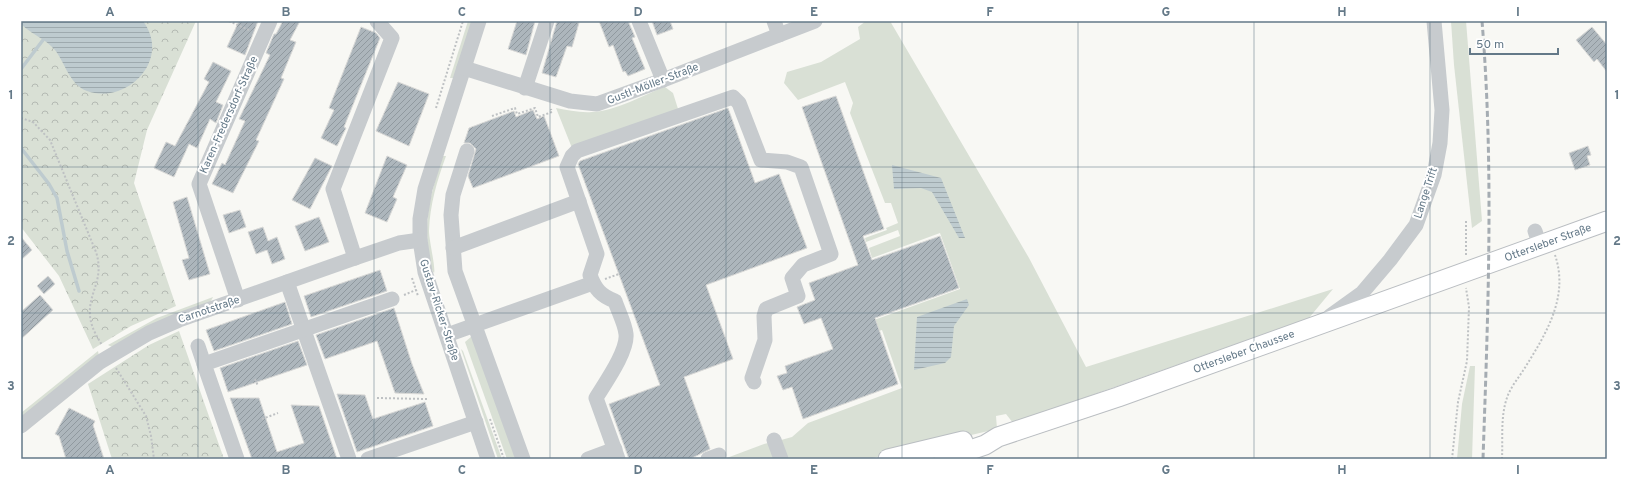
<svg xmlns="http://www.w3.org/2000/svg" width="1628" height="480" font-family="Overpass,sans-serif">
<defs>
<pattern id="park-crowns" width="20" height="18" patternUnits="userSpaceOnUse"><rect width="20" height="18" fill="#d9e0d5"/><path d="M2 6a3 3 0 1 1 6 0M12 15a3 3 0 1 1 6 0" fill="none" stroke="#b4bab3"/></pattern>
<pattern id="water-rules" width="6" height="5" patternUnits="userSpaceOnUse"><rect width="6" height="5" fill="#becbcf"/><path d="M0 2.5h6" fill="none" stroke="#9eaaae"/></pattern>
<pattern id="building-hatch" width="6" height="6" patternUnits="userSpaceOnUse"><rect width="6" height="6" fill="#adb6bc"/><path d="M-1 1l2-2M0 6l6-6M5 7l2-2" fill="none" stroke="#90999f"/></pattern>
</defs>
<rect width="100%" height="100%" fill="#f8f8f4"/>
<g fill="#d9e0d5">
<path d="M 468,21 L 472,21 L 454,78 L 450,78 Z"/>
<path d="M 866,21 L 890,21 L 1029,258 L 1086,367 L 1333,289 L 1309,318 L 1013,423 L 1006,414 L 996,416 L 997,429 L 868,459 L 787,459 L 781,440 L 792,437 L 808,423 L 902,388 L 882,330 L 842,344 L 838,333 L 960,289 L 940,233 L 872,258 L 869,248 L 900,236 L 898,230 L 866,242 L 865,238 L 887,230 L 886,228 L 898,223 L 891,203 L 885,203 L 850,113 L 853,103 L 845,82 L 798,100 L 784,83 L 787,72 L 821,62 L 860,39 L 858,27 Z"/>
<path d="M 1451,21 L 1466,21 L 1482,221 L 1472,228 L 1454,65 Z"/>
<path d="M 665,87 L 673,93 L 679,112 L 572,148 L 556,108 C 568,110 580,113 592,112 C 617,111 642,95 665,87 Z"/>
<path d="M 443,156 L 446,156 C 437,181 430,204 429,231 C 429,240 436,269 434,273 C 430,268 430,260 429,253 C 423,218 432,188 443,156 Z"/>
<path d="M 213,297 L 210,303 L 112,347 L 108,345 L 157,318 Z"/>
<path d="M 472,336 L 515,456 L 514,459 L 507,459 L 465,342 Z"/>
<path d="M 461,349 L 463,351 L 502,459 L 498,459 Z"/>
<path d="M 98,351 L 99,356 L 21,419 L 21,413 Z"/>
<path d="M 1470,366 L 1475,366 L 1472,459 L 1457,459 L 1462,404 Z"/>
<path d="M 768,443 L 775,459 L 724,459 L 764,444 Z"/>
</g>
<g fill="url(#park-crowns)">
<path d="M 21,21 L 196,21 L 147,130 L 134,183 L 176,306 L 131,326 L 93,349 L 59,276 L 21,227 Z"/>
<path d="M 179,331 L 224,459 L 112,459 L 88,384 L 149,345 Z"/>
</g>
<g fill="url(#water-rules)">
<path d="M 21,21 L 143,21 C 172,60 127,105 87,91 C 70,85 65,63 55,50 C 46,39 31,34 21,24 Z"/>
<path d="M 892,165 L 941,178 L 965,238 L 959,238 L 932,192 L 921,188 L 894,189 Z"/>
<path d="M 967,299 L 969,305 L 954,326 L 951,357 L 945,363 L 914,370 L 917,317 Z"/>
</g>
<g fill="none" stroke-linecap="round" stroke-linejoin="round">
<g stroke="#becbcf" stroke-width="3.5">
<path d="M 21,69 L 43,40"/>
<path d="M 21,148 L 49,184 L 57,198 L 67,251 L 79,291"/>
</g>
</g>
<g fill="url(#building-hatch)" stroke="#d9d9d7">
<path d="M 239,21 L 258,21 L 245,55 L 227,47 Z"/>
<path d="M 283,21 L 300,21 L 290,40 L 296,42 L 281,78 L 284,79 L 256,140 L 259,141 L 233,193 L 212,184 L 222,163 L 225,165 L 245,121 L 239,119 L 270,55 L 266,53 L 274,34 L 276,34 Z"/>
<path d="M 517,21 L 535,21 L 526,55 L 508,49 Z"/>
<path d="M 557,21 L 572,21 L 579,23 L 572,47 L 567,46 L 556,77 L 542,73 Z"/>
<path d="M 599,21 L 628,21 L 635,37 L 632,38 L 645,69 L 628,76 L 625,71 L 623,72 L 613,45 L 609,47 Z"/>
<path d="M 652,21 L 670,21 L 673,29 L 657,35 Z"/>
<path d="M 361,27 L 376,33 L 380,38 L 344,127 L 346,128 L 337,146 L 321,138 L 334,110 L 329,108 Z"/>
<path d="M 1592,27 L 1607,45 L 1607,72 L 1597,59 L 1594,62 L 1576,40 Z"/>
<path d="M 213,62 L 231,71 L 216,102 L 223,105 L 216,123 L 210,119 L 197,148 L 189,144 L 174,177 L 154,168 L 166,142 L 175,146 L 209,82 L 204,79 Z"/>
<path d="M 398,82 L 429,94 L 409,146 L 376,131 Z"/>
<path d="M 836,96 L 884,229 L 863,236 L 872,260 L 940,236 L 959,288 L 875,318 L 898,384 L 803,419 L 792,387 L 783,390 L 777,376 L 787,373 L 785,366 L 833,349 L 821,318 L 804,324 L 797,307 L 815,300 L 809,283 L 858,265 L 802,107 Z"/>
<path d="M 728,108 L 755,183 L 779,174 L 807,248 L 706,285 L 733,359 L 684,377 L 710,449 L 690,459 L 629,459 L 609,404 L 660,385 L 578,164 L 580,161 Z"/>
<path d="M 533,110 L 537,119 L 544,116 L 559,156 L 473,188 L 468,176 L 476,149 L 470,143 L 464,143 L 469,128 L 514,111 L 516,117 Z"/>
<path d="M 1588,146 L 1591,155 L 1587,156 L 1590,165 L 1575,170 L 1569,153 Z"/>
<path d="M 387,156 L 407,165 L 393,197 L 397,199 L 387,222 L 365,213 Z"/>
<path d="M 315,158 L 332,166 L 310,209 L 292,200 Z"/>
<path d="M 187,197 L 210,274 L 189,280 L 182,260 L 189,258 L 173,202 Z"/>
<path d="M 240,210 L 246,227 L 229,233 L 223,215 Z"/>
<path d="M 319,217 L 329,242 L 305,251 L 295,226 Z"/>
<path d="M 263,227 L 268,241 L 277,237 L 285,259 L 272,264 L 267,250 L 256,254 L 248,232 Z"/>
<path d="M 21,237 L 32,250 L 21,260 Z"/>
<path d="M 380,270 L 387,291 L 311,317 L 304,296 Z"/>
<path d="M 48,276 L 55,284 L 44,294 L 37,286 Z"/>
<path d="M 40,295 L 53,310 L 21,339 L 21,312 Z"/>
<path d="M 285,302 L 292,324 L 214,351 L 206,330 Z"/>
<path d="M 394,308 L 412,364 L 424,394 L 395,393 L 377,341 L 325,359 L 316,335 Z"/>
<path d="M 298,341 L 307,365 L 228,392 L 220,368 Z"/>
<path d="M 337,394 L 365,395 L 373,419 L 425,402 L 433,426 L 357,452 Z"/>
<path d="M 230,398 L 259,398 L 277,452 L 304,443 L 291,405 L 319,406 L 337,459 L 252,459 Z"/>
<path d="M 69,408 L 95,421 L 93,425 L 104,459 L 66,459 L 59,436 L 55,434 Z"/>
</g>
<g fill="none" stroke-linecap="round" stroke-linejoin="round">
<defs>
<g id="major">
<path d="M 888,459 L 963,441"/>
<path d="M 944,459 L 985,445 L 998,437 L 1118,397 L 1607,221"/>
</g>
</defs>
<use href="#major" stroke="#babec2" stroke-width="21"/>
<g stroke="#bec1c3" stroke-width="2" stroke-dasharray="2 2" stroke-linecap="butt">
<path d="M 229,21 L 251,31"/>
<path d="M 436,108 L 463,21"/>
<path d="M 492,116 L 515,108 L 517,114 L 535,108 L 538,117 L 552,112 L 551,109"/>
<path d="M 21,118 L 33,122 L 50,140 L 96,252 C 105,280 88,292 90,316 C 91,327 97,337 102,345"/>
<path d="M 1466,255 L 1466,219"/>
<path d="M 412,278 L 418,296"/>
<path d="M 605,279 L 619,274"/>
<path d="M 404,295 L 416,290"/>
<path d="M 116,368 L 146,416 L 151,436 L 154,459"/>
<path d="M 255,379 L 258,386"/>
<path d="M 377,398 L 427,399"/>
<path d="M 262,419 L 278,413"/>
<path d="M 490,419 L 504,459"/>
<path d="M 1452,459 L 1458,402 L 1467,361 L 1469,307 L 1466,288"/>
<path d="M 1502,459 C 1503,438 1500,415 1508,395 C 1512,385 1520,376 1526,366 C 1547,332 1569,296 1555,255"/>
</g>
<g stroke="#c7cbce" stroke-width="15">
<path d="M 479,21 L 425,189 L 420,219 L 420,240 L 425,272 L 488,459"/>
<path d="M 639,21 L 663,80"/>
<path d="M 774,21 L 779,35"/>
<path d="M 464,68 L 570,101 L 597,104 L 663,80 L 815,21"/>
<path d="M 525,88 L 547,21"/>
<path d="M 467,151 L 453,195 L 451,215 L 455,271 L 523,459"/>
<path d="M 1535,231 L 1540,246"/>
<path d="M 453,248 L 579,201"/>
<path d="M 355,258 L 333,189 L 392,38 L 377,21"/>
<path d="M 287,282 L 349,459"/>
<path d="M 238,300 L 199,184 L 270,21"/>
<path d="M 1330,316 L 1362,293 L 1390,260 L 1416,225 L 1434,175 L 1440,143 L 1442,110 L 1434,21"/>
<path d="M 447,335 L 593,283"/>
<path d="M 198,346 L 204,364"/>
<path d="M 21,426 L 100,362 L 149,333 L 179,320 L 355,258 L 399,243 L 420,240"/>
<path d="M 774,440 L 781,459"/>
<path d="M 237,459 L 204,364 L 392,299"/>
<path d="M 368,459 L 476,422"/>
<path d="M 588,459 L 615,449"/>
<path d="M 618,459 L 596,398 C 605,383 628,351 626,334 C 625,323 618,311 615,301 C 601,296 595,289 590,275 L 597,254 L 567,167 L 572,156 L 577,151 L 733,97 L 739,103 L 761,160 L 787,162 L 801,167 L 831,254 L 803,265 L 792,278 L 798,296 L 766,309 L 764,316 L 765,340 L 752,378 L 754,382"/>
<path d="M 708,459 L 719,455"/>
</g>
<use href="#major" stroke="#fff" stroke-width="19"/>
<path stroke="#a5acb2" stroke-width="3" stroke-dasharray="6 3" stroke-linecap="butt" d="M 1482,21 C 1494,167 1488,313 1483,459"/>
</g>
<path fill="none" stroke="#647988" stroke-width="1" stroke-opacity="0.55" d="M 198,21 L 198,459M 374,21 L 374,459M 550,21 L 550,459M 726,21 L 726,459M 902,21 L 902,459M 1078,21 L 1078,459M 1254,21 L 1254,459M 1430,21 L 1430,459M 21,167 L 1607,167M 21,313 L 1607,313"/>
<g text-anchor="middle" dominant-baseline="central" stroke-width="4" stroke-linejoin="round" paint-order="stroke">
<g font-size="11" fill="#647988" stroke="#fff">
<text transform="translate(653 84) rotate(-21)">Gustl-Möller-Straße</text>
<text transform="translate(229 115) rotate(-66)">Karen-Fredersdorf-Straße</text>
<text transform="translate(1426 193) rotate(-72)">Lange Trift</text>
<text transform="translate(1548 243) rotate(-20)">Ottersleber Straße</text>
<text transform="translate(209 310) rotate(-19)">Carnotstraße</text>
<text transform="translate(439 310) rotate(72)">Gustav-Ricker-Straße</text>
<text transform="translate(1244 352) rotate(-20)">Ottersleber Chaussee</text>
</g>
</g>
<rect width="1628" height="480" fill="none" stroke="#ffffff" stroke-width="44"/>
<path d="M1470 48v6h88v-6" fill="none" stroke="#647988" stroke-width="2"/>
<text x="1476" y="48" font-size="12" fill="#647988" stroke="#ffffff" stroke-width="3" paint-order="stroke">50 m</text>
<rect x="22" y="22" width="1584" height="436" fill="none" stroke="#647988" stroke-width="1.5"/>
<g font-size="13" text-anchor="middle" font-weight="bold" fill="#647988">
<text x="110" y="16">A</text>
<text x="286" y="16">B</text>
<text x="462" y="16">C</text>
<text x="638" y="16">D</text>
<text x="814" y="16">E</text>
<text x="990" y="16">F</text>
<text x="1166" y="16">G</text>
<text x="1342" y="16">H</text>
<text x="1518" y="16">I</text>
<text x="11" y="99">1</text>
<text x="1617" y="99">1</text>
<text x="11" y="245">2</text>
<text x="1617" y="245">2</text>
<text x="11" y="390">3</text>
<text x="1617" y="390">3</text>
<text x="110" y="474">A</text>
<text x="286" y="474">B</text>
<text x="462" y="474">C</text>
<text x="638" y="474">D</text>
<text x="814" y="474">E</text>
<text x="990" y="474">F</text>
<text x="1166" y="474">G</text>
<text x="1342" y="474">H</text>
<text x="1518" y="474">I</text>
</g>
</svg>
